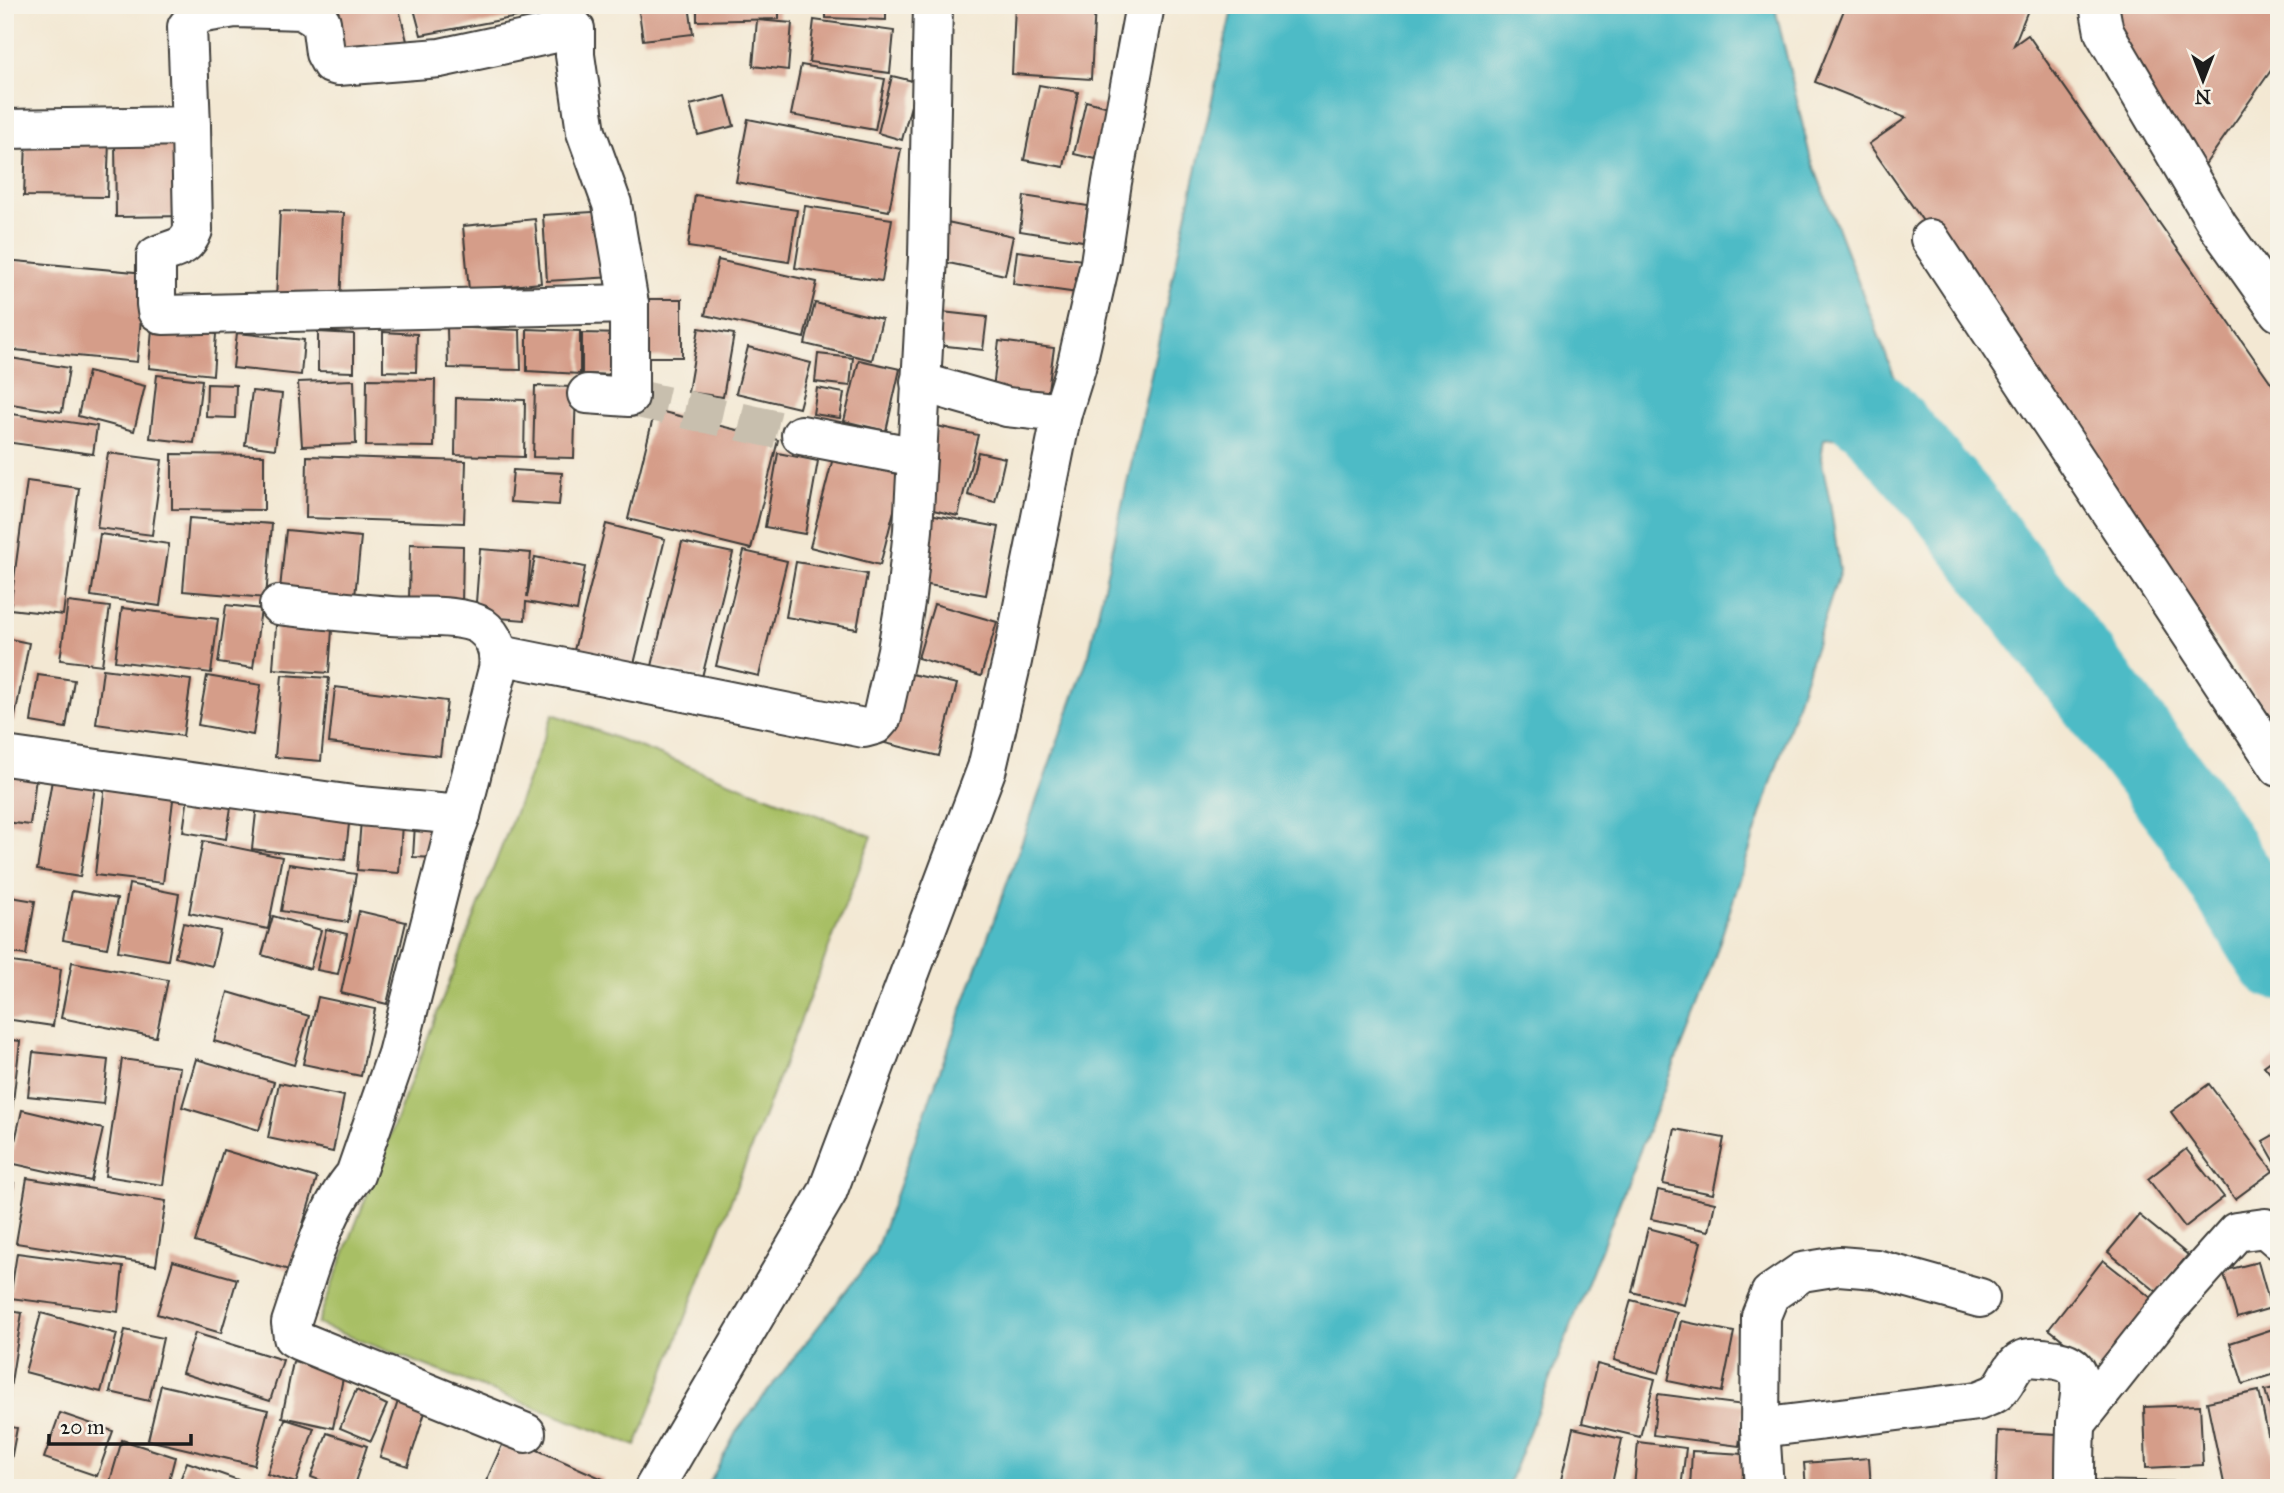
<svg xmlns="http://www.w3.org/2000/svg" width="2284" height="1493" font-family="'IM FELL Great Primer',serif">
<rect width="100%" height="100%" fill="#f7f3e8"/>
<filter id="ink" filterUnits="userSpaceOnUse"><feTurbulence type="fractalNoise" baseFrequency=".0143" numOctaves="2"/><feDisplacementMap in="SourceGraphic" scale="14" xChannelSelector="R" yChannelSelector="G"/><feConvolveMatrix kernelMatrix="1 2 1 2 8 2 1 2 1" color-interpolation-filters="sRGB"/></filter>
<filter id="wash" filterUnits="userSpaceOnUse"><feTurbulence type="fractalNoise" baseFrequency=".00686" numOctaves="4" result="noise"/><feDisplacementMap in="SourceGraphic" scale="28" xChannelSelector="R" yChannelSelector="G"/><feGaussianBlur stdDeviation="1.57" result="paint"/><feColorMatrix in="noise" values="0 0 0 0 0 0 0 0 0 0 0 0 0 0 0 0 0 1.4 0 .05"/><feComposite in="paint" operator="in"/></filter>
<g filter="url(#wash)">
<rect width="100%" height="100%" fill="#f3e8d3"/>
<path fill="#a8bf65" stroke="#626e40" stroke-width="2" d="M 553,714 L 872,836 L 636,1446 L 317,1324 Z"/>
<path fill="#4dbbc6" stroke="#346c71" stroke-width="2" d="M 1233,5 L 1777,5 L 1776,12 L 1810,156 L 1898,386 L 1857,436 L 1824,439 L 1821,458 L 1830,502 L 1840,571 L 1708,978 L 1507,1488 L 707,1488 L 736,1432 L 874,1255 L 1089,654 Z"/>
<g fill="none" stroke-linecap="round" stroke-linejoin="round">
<path stroke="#4dbbc6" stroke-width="86" d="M 1781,343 L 1876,416 L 1951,502 L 2193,818 L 2279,957"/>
</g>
<g id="blocks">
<g fill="#d59d89">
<path d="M 321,5 L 398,5 L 407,41 L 335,59 Z"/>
<path d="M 413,5 L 564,5 L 565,8 L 421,35 Z"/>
<path d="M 638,5 L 689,5 L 693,34 L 643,40 Z"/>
<path d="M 697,5 L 779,5 L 779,19 L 697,21 Z"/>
<path d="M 826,5 L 886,5 L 886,20 L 826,18 Z"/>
<path d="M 1015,5 L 1095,5 L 1091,79 L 1012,74 Z"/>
<path d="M 1846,5 L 2030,5 L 2014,45 L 2028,35 L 2279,394 L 2279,730 L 1869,144 L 1906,118 L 1815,82 Z"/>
<path d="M 2075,5 L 2279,5 L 2279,59 L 2190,186 Z"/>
<path d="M 757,20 L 792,23 L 788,70 L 753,66 Z"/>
<path d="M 814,20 L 894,31 L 890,73 L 809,62 Z"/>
<path d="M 801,65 L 885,79 L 875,130 L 791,115 Z"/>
<path d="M 892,76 L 917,82 L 902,140 L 878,133 Z"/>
<path d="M 1039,85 L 1078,92 L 1064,167 L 1024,160 Z"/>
<path d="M 726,96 L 734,126 L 698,135 L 690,105 Z"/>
<path d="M 1086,101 L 1109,107 L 1096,159 L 1074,154 Z"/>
<path d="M 748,119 L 901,149 L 889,211 L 736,182 Z"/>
<path d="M 188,139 L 189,216 L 116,217 L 115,140 Z"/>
<path d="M 26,141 L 109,141 L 107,197 L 24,196 Z"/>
<path d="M 695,195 L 797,210 L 789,262 L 688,247 Z"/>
<path d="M 1024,196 L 1088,206 L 1083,241 L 1020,231 Z"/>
<path d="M 805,206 L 892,219 L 882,281 L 795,268 Z"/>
<path d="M 280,211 L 344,213 L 340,304 L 276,301 Z"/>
<path d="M 609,211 L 613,277 L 547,281 L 543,215 Z"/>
<path d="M 535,219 L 541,283 L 469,290 L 463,226 Z"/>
<path d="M 947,222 L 1013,236 L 1005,275 L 939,261 Z"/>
<path d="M 1017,251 L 1083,260 L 1078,293 L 1013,284 Z"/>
<path d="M 5,260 L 145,273 L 137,362 L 5,349 Z"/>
<path d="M 718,260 L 817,282 L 804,338 L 705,315 Z"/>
<rect x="640" y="299" width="42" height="58"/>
<path d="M 815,303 L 882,319 L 872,360 L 805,344 Z"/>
<path d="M 942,312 L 987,317 L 983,350 L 938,345 Z"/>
<path d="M 447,327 L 520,330 L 521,370 L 448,368 Z"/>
<path d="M 152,328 L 216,334 L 213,375 L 149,368 Z"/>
<path d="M 699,328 L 734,334 L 723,397 L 688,392 Z"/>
<path d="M 527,329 L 580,331 L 580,374 L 527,371 Z"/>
<path d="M 318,332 L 354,334 L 354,372 L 318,371 Z"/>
<path d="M 383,332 L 417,334 L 416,372 L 383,371 Z"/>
<path d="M 237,333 L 304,340 L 301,375 L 233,368 Z"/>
<path d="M 582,333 L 624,334 L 625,375 L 582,374 Z"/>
<path d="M 999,341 L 1054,348 L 1046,404 L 992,396 Z"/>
<path d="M 748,347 L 811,363 L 799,408 L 736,393 Z"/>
<path d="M 818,354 L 853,358 L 850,386 L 815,382 Z"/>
<path d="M 5,357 L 69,368 L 62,412 L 5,403 Z"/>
<path d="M 859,360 L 900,369 L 886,431 L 844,421 Z"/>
<path d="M 88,372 L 145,386 L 134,431 L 78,416 Z"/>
<path d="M 157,375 L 202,380 L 194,443 L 150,438 Z"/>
<path d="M 367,379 L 435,380 L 434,447 L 366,446 Z"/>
<path d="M 354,380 L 356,444 L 302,446 L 298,382 Z"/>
<path d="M 207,384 L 236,385 L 235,418 L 206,417 Z"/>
<path d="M 535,386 L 576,387 L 574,458 L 533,457 Z"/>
<path d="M 817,388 L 844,393 L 840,418 L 813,414 Z"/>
<path d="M 252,391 L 282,394 L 275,449 L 245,445 Z"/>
<path d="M 456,398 L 525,400 L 524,457 L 455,455 Z"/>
<path d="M 655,410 L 778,440 L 751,549 L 628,519 Z"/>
<path d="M 5,413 L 97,426 L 93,454 L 5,442 Z"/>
<path d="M 937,426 L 978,435 L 958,516 L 917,506 Z"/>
<path d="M 835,450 L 905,468 L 880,565 L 810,547 Z"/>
<path d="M 978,452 L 1005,458 L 995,502 L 968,495 Z"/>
<path d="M 108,453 L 162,460 L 152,535 L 97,528 Z"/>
<path d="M 778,453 L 818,461 L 805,534 L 765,527 Z"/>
<path d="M 172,454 L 264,455 L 264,510 L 172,509 Z"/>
<path d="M 307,456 L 466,461 L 464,523 L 306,518 Z"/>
<path d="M 513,470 L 562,473 L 559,505 L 510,502 Z"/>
<path d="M 27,481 L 79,488 L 63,615 L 10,609 Z"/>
<path d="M 924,513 L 999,527 L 986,595 L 911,582 Z"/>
<path d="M 189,518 L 272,524 L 266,598 L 183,591 Z"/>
<path d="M 606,524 L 665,539 L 631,676 L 571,662 Z"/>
<path d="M 286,530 L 361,537 L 354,606 L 279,599 Z"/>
<path d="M 100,534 L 169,544 L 160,606 L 91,596 Z"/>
<path d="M 682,542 L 733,553 L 702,677 L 652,666 Z"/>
<path d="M 410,544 L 463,546 L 462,606 L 409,604 Z"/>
<path d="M 480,549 L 531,553 L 527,597 L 535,557 L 585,567 L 577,611 L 526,602 L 525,620 L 475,616 Z"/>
<path d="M 744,551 L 787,561 L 759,676 L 716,666 Z"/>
<path d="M 796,562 L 867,574 L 857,629 L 786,617 Z"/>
<path d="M 68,602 L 110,607 L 102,665 L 60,660 Z"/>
<path d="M 934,604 L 997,622 L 981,676 L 918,658 Z"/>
<path d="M 226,605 L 261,609 L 253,668 L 218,663 Z"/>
<path d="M 122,608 L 218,619 L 211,673 L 115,661 Z"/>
<path d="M 277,611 L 333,615 L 329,673 L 273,669 Z"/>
<path d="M 5,638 L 29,643 L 14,722 L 5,720 Z"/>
<path d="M 103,669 L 191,680 L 183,736 L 96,724 Z"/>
<path d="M 902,672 L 957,684 L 939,756 L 885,743 Z"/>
<path d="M 38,675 L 74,680 L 66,728 L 31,722 Z"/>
<path d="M 282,675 L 329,678 L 321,761 L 275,757 Z"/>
<path d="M 207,676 L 261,685 L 253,735 L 198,725 Z"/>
<path d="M 335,687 L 447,701 L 440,756 L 329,743 Z"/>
<path d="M 5,764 L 37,769 L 30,825 L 5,822 Z"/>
<path d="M 53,774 L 96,781 L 80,877 L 37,870 Z"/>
<path d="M 105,784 L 174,792 L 163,883 L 95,875 Z"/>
<path d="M 189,789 L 233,795 L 226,839 L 183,832 Z"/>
<path d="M 257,804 L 350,815 L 345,860 L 252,849 Z"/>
<path d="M 361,820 L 402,823 L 399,873 L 357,870 Z"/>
<path d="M 415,824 L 444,826 L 440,858 L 413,857 Z"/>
<path d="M 203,841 L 282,857 L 268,929 L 189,913 Z"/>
<path d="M 289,864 L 356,874 L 348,922 L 281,911 Z"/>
<path d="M 129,884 L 179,894 L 168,960 L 118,951 Z"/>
<path d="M 72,891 L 117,899 L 107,948 L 63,940 Z"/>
<path d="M 5,896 L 35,901 L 26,955 L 5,952 Z"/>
<path d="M 359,911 L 406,922 L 387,1004 L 341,993 Z"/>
<path d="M 273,916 L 321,930 L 310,969 L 262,955 Z"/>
<path d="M 183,923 L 220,931 L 212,966 L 175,957 Z"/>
<path d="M 326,929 L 347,934 L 338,974 L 317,970 Z"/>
<path d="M 5,961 L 61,969 L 53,1026 L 5,1019 Z"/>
<path d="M 72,962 L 168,980 L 156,1037 L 61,1018 Z"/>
<path d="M 228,992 L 309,1016 L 294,1065 L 214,1041 Z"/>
<path d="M 318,997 L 375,1009 L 361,1076 L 303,1064 Z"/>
<path d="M 5,1039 L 20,1041 L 11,1119 L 5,1119 Z"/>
<path d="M 33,1052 L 108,1060 L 103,1104 L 28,1096 Z"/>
<path d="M 2279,1055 L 2279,1084 L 2264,1066 Z"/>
<path d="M 122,1059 L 180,1067 L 163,1185 L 105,1176 Z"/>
<path d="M 196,1059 L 274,1082 L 259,1130 L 182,1107 Z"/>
<path d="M 279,1083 L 344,1096 L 333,1152 L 268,1138 Z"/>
<path d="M 2209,1084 L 2273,1171 L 2235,1199 L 2171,1112 Z"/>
<path d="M 22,1110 L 103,1129 L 91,1181 L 10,1163 Z"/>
<path d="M 1675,1129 L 1724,1138 L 1713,1194 L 1663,1184 Z"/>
<path d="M 2279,1132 L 2279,1169 L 2263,1141 Z"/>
<path d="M 2186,1149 L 2224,1197 L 2185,1227 L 2148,1179 Z"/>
<path d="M 223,1150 L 317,1178 L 289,1270 L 195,1242 Z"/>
<path d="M 27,1178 L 166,1201 L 156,1265 L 16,1243 Z"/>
<path d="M 5,1182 L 14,1183 L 7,1231 L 5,1231 Z"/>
<path d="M 1658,1190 L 1715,1203 L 1709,1231 L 1651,1219 Z"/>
<path d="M 2139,1215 L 2188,1255 L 2157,1292 L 2108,1252 Z"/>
<path d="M 1648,1228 L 1701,1242 L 1684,1305 L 1632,1292 Z"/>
<path d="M 17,1253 L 123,1267 L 118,1312 L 10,1298 Z"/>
<path d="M 2103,1260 L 2160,1305 L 2105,1373 L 2049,1329 Z"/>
<path d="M 173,1261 L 237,1279 L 221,1333 L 157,1314 Z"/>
<path d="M 2258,1262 L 2271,1308 L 2237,1318 L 2223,1271 Z"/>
<path d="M 1631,1300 L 1677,1312 L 1659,1373 L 1614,1360 Z"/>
<path d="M 5,1310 L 22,1313 L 8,1401 L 5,1401 Z"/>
<path d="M 41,1313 L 117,1334 L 101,1392 L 25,1372 Z"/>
<path d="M 1681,1321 L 1734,1332 L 1722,1392 L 1668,1381 Z"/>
<path d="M 2279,1327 L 2279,1373 L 2243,1384 L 2230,1343 Z"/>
<path d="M 125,1330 L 163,1338 L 149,1401 L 110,1392 Z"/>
<path d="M 195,1333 L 283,1360 L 270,1401 L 182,1373 Z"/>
<path d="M 293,1362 L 344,1373 L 333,1428 L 282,1417 Z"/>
<path d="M 1597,1364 L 1655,1379 L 1640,1437 L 1582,1423 Z"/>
<path d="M 161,1385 L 268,1410 L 254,1465 L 148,1440 Z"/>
<path d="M 2279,1387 L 2279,1435 L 2278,1436 L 2265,1390 Z"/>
<path d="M 356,1390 L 387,1405 L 371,1441 L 340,1428 Z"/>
<path d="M 2259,1391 L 2279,1488 L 2225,1488 L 2207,1402 Z"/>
<path d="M 1658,1394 L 1744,1405 L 1739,1446 L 1653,1435 Z"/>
<path d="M 399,1398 L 427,1406 L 408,1466 L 380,1457 Z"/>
<path d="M 2200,1405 L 2203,1465 L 2146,1468 L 2144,1407 Z"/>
<path d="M 60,1413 L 113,1431 L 97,1476 L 44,1458 Z"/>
<path d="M 285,1419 L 314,1428 L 296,1483 L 267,1474 Z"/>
<path d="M 5,1426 L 17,1428 L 7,1481 L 5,1481 Z"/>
<path d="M 1573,1428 L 1622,1439 L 1611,1488 L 1594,1488 L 1561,1480 Z"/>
<path d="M 1998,1431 L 2057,1434 L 2056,1488 L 1996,1488 Z"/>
<path d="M 327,1433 L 367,1446 L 353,1488 L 341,1488 L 311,1477 Z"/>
<path d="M 506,1436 L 603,1479 L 599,1488 L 483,1488 Z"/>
<path d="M 122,1440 L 175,1457 L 167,1488 L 108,1488 Z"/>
<path d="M 1638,1442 L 1686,1448 L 1681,1488 L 1634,1488 Z"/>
<path d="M 1692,1451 L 1744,1454 L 1742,1488 L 1690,1488 Z"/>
<path d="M 1869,1458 L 1871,1488 L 1806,1488 L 1804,1463 Z"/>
<path d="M 187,1462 L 258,1487 L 258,1488 L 177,1488 Z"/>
<path d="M 2080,1480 L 2195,1482 L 2195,1488 L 2079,1488 Z"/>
</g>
</g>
</g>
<g filter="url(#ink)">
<use href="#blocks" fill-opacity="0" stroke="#3c3b37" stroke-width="2"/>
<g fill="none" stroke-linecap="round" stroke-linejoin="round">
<path stroke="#c8bfae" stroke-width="38" stroke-dasharray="38 19" stroke-linecap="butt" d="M 629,397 L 801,435"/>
<defs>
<g id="street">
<path d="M 2099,5 L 2104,32 L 2218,226 L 2279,312"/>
<path d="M 191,126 L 193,230 C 185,251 174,247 156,256 L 156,304 L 157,311 L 163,315 L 629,304"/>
<path d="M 5,129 L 191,126 L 187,27 L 198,14 L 235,8 L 302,10 L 321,22 L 325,53 L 331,64 L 338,66 L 440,58 L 575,29 L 575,55 L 586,132 L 612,204 L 629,304 L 629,397 L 587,394"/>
<path d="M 1930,239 L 2279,767"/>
<path d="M 920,382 L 1007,407 L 1062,413 L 1076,368 L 1100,263 L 1112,182 L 1145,5"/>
<path d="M 801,435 L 917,457"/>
<path d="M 279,605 C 316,609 353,613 391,616 C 415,618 462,613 481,626 C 495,636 500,653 498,669 L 461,815 L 452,839 L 397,1054 L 355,1175 C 323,1211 307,1277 291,1323 L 293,1337 L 300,1341 L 526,1433"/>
<path d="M 500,655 L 864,728 L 875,725 L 882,717 L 897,650 L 906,596 L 913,530 L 928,257 L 933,5"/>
<path d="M 5,756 L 360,806 L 461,815"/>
<path d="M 2076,1424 L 2164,1313 L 2236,1232 L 2265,1228 L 2279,1240"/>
<path d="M 1760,1428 L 1978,1401 C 1984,1398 1992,1396 1997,1392 C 2008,1383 2011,1363 2025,1359 C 2033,1356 2049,1359 2057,1360 C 2094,1367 2076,1403 2076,1428 C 2075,1448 2075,1468 2075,1488"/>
<path d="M 654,1488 L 827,1193 L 987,768 L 1012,661 L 1062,413"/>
<path d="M 1764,1488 L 1760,1428 L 1761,1316 L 1770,1294 L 1802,1272 L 1839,1266 L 1876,1269 L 1980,1298"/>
</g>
</defs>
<use href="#street" stroke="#3c3b37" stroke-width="42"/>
<use href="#street" stroke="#fff" stroke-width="38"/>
</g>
</g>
<rect width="2284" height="1493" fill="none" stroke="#f7f3e8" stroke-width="28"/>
<g transform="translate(2203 80) rotate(180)" stroke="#f7f3e8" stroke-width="5" paint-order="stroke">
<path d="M0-5L12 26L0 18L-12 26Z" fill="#1c1c1c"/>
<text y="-10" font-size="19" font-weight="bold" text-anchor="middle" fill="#1c1c1c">N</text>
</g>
<path d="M49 1434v10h142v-10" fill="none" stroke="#1c1c1c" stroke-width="3.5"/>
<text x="60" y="1434" font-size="21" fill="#1c1c1c" stroke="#f7f3e8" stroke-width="5" paint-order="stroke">20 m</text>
</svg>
